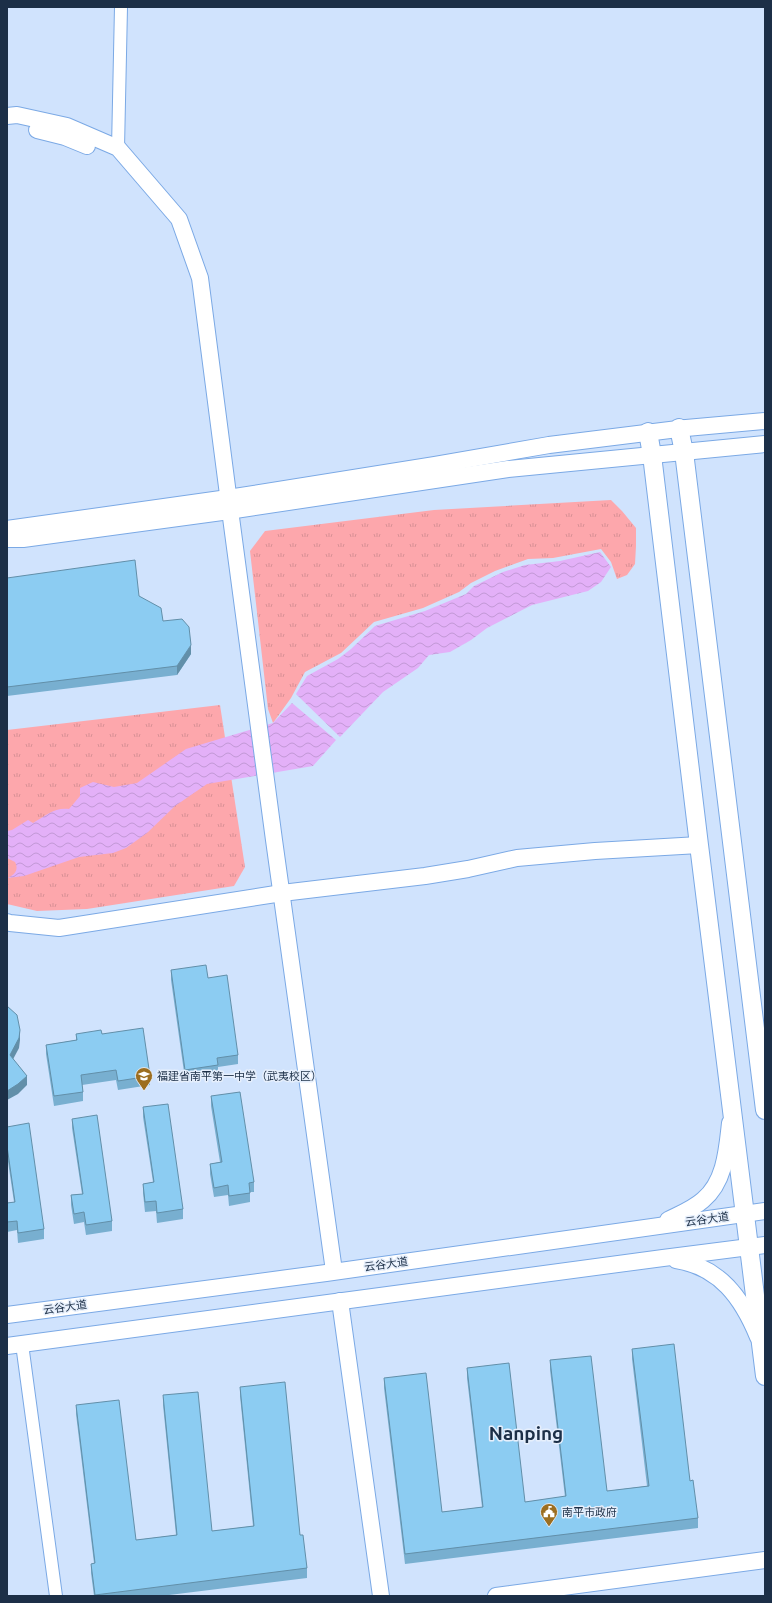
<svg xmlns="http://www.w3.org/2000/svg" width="772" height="1603" font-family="Ubuntu,'Noto Sans SC',sans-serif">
<defs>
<pattern id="park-tufts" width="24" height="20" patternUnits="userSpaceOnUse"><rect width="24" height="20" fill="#fda7ac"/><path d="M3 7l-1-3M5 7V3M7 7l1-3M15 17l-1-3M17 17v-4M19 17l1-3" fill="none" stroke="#d89095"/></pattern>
<pattern id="water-waves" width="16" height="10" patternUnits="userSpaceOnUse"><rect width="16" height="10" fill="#e3b0f8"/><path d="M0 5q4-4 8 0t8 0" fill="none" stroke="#c298d6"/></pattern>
</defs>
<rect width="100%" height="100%" fill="#d0e3fd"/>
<g fill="url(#park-tufts)">
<path d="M 611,500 L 622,511 L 636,528 L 636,546 L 635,564 L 627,575 L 617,579 L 611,562 L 601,549 L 553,558 L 528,559 L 495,571 L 471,583 L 459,592 L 423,608 L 374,622 L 341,653 L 305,672 L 291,698 L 273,723 L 268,709 L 250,551 L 265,531 L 434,510 Z"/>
<path d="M 220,705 L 245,867 L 234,886 L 87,909 L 37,911 L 7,904 L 7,730 Z"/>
</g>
<g fill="url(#water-waves)">
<path d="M 600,552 L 611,567 L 601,582 L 588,591 L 532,605 L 487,628 L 471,640 L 450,652 L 429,655 L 418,668 L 383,692 L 340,737 L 296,694 L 307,676 L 338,659 L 351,649 L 375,626 L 425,611 L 466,594 L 474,586 L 503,572 L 525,565 L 560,561 Z"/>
<path d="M 292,703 L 336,740 L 313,766 L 207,784 L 175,806 L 147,833 L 126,848 L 113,853 L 79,857 L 24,876 L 8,878 C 15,874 19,870 15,862 L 7,858 L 7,831 L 12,830 L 28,820 L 33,823 C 45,816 55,807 69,809 L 80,796 L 80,788 L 93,782 L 114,787 L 137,783 L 186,749 L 273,723 Z"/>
</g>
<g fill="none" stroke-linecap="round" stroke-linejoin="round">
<defs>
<g id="street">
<path d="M 118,148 L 121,7"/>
<path d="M 22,1344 L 56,1596"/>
</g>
<g id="secondary">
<path d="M 7,116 L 17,115 L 67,126 L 118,148 L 179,219 L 200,278 L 230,510 L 274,840 L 334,1271"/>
<path d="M 37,130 L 65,137 L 87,146"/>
<path d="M 7,529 L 228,498 L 435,465 L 549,445 L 686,428 L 765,421"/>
<path d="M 7,539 L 23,539 L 222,512 L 508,469 L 765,444"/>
<path d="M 7,922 L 10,923 L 59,928 L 282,893 L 425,876 L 468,869 L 517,858 L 595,851 L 699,845"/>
<path d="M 668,1220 C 680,1214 693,1209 703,1200 C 725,1182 727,1150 730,1123"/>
<path d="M 676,1260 C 720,1267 742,1298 758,1337"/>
<path d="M 340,1301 L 381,1596"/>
<path d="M 7,1315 L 326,1273 L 765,1211"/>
<path d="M 7,1346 L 663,1258 L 765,1245"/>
<path d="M 496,1596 L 765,1560"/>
</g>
<g id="primary">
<path d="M 679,428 L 684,452 L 765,1110"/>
<path d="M 648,432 L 652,455 L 699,845 L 765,1376"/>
</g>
</defs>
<use href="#street" stroke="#7ba9e5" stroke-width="14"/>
<use href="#secondary" stroke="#7ba9e5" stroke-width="18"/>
<use href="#primary" stroke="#7ba9e5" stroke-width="20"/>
<use href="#street" stroke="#fff" stroke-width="12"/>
<use href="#secondary" stroke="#fff" stroke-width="16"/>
<use href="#primary" stroke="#fff" stroke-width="18"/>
</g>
<g fill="#78afd0">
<path d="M 7,578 L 139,596 L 163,621 L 191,654 L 177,675 L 7,696 Z"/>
<path d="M 171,970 L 208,978 L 238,1055 L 238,1064 L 218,1067 L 218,1075 L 185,1079 L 171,980 Z"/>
<path d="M 76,1034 L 102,1034 L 150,1076 L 150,1085 L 118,1090 L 116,1080 L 82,1085 L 83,1092 L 83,1101 L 54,1106 L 46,1054 L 46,1045 L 76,1040 Z"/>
<path d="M 211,1096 L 254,1182 L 254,1192 L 250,1192 L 250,1202 L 229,1206 L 228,1195 L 214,1197 L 210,1174 L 210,1164 L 220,1162 L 211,1106 Z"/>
<path d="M 143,1107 L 183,1209 L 183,1219 L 157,1223 L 156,1211 L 145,1212 L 143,1193 L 143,1184 L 153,1182 L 143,1117 Z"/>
<path d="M 72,1119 L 112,1221 L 112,1231 L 86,1235 L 84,1222 L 74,1224 L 71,1205 L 71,1195 L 82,1194 L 72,1128 Z"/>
<path d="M 7,1127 L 44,1229 L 44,1239 L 18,1243 L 17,1230 L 7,1232 L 7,1203 L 14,1202 L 7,1155 Z"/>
<path d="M 632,1349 L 690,1481 L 698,1518 L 698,1528 L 405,1564 L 384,1388 L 384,1378 L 442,1512 L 482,1507 L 467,1378 L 467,1368 L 525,1502 L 565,1497 L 550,1370 L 550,1360 L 607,1491 L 647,1486 L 632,1359 Z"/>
<path d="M 240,1387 L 300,1535 L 307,1568 L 307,1578 L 161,1596 L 94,1596 L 91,1573 L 91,1564 L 94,1563 L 76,1414 L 76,1405 L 136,1540 L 176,1535 L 163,1405 L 163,1395 L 212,1531 L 253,1526 L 240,1396 Z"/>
</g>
<g fill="#628fa9">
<path d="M 191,645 L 191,654 L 177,675 L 177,666 Z"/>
<path d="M 20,1030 L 20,1040 L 19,1048 L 10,1065 L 10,1055 Z"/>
<path d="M 27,1076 L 27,1085 L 18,1094 L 7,1100 L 7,1091 Z"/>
</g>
<g fill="#8cccf2" stroke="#628fa9">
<path d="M 135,560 L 139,596 L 161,608 L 163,621 L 182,619 L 189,627 L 191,645 L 177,666 L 7,687 L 7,578 Z"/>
<path d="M 206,965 L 208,978 L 227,975 L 238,1055 L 217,1058 L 218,1065 L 185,1070 L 171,970 Z"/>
<path d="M 7,1006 L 17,1015 L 20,1030 L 19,1038 L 10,1055 L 27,1076 L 18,1084 L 7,1091 Z"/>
<path d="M 143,1028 L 150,1076 L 118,1081 L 116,1070 L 81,1075 L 83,1092 L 54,1096 L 46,1045 L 77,1040 L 76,1034 L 101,1030 L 102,1034 Z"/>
<path d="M 240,1092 L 254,1182 L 249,1183 L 250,1193 L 229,1196 L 228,1185 L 214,1188 L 210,1164 L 222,1162 L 211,1096 Z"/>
<path d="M 168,1104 L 183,1209 L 157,1213 L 156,1201 L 145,1202 L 143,1184 L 154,1182 L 143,1107 Z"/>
<path d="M 97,1115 L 112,1221 L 86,1225 L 84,1212 L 74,1214 L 71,1195 L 83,1194 L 72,1119 Z"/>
<path d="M 29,1123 L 44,1229 L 18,1233 L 17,1221 L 7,1222 L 7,1203 L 15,1202 L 7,1146 L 7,1127 Z"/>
<path d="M 674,1344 L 690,1481 L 693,1480 L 698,1518 L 405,1554 L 384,1378 L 426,1373 L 442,1512 L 483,1507 L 467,1368 L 509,1363 L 525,1502 L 566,1496 L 550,1360 L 591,1356 L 607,1491 L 649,1486 L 632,1349 Z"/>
<path d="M 285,1382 L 300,1535 L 303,1535 L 307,1568 L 95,1595 L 91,1564 L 95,1563 L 76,1405 L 119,1400 L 136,1540 L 177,1535 L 163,1395 L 198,1392 L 212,1531 L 254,1526 L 240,1387 Z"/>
</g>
<defs>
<symbol id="school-pin" viewBox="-11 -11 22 30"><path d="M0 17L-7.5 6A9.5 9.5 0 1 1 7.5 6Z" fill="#9c6e20" stroke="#e6effc"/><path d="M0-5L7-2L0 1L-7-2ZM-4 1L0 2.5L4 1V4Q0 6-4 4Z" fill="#fff"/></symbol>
<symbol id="civic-pin" viewBox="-11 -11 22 30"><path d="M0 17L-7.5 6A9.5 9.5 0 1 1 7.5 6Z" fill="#9c6e20" stroke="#e6effc"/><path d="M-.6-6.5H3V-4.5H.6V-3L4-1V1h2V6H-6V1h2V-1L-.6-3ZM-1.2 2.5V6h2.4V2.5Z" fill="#fff"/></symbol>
</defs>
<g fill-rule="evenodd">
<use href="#school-pin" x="134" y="1066" width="20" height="27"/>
<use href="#civic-pin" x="539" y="1502" width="20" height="27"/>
</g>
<g text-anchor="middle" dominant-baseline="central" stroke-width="3" stroke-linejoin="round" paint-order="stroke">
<g font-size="11" fill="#1c2f47" stroke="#e6effc" text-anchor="start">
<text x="157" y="1076">福建省南平第一中学（武夷校区）</text>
<text x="562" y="1512">南平市政府</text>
</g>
<g font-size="11" fill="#1c2f47" stroke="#e6effc">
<text transform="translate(707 1219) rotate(-8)">云谷大道</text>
<text transform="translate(386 1264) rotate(-8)">云谷大道</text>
<text transform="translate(65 1307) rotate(-8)">云谷大道</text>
</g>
<g font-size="19" font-weight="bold" fill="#1c2f47" stroke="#e6effc">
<text x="526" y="1433">Nanping</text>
</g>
</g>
<rect width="772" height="1603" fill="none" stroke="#1c2f47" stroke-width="16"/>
</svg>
